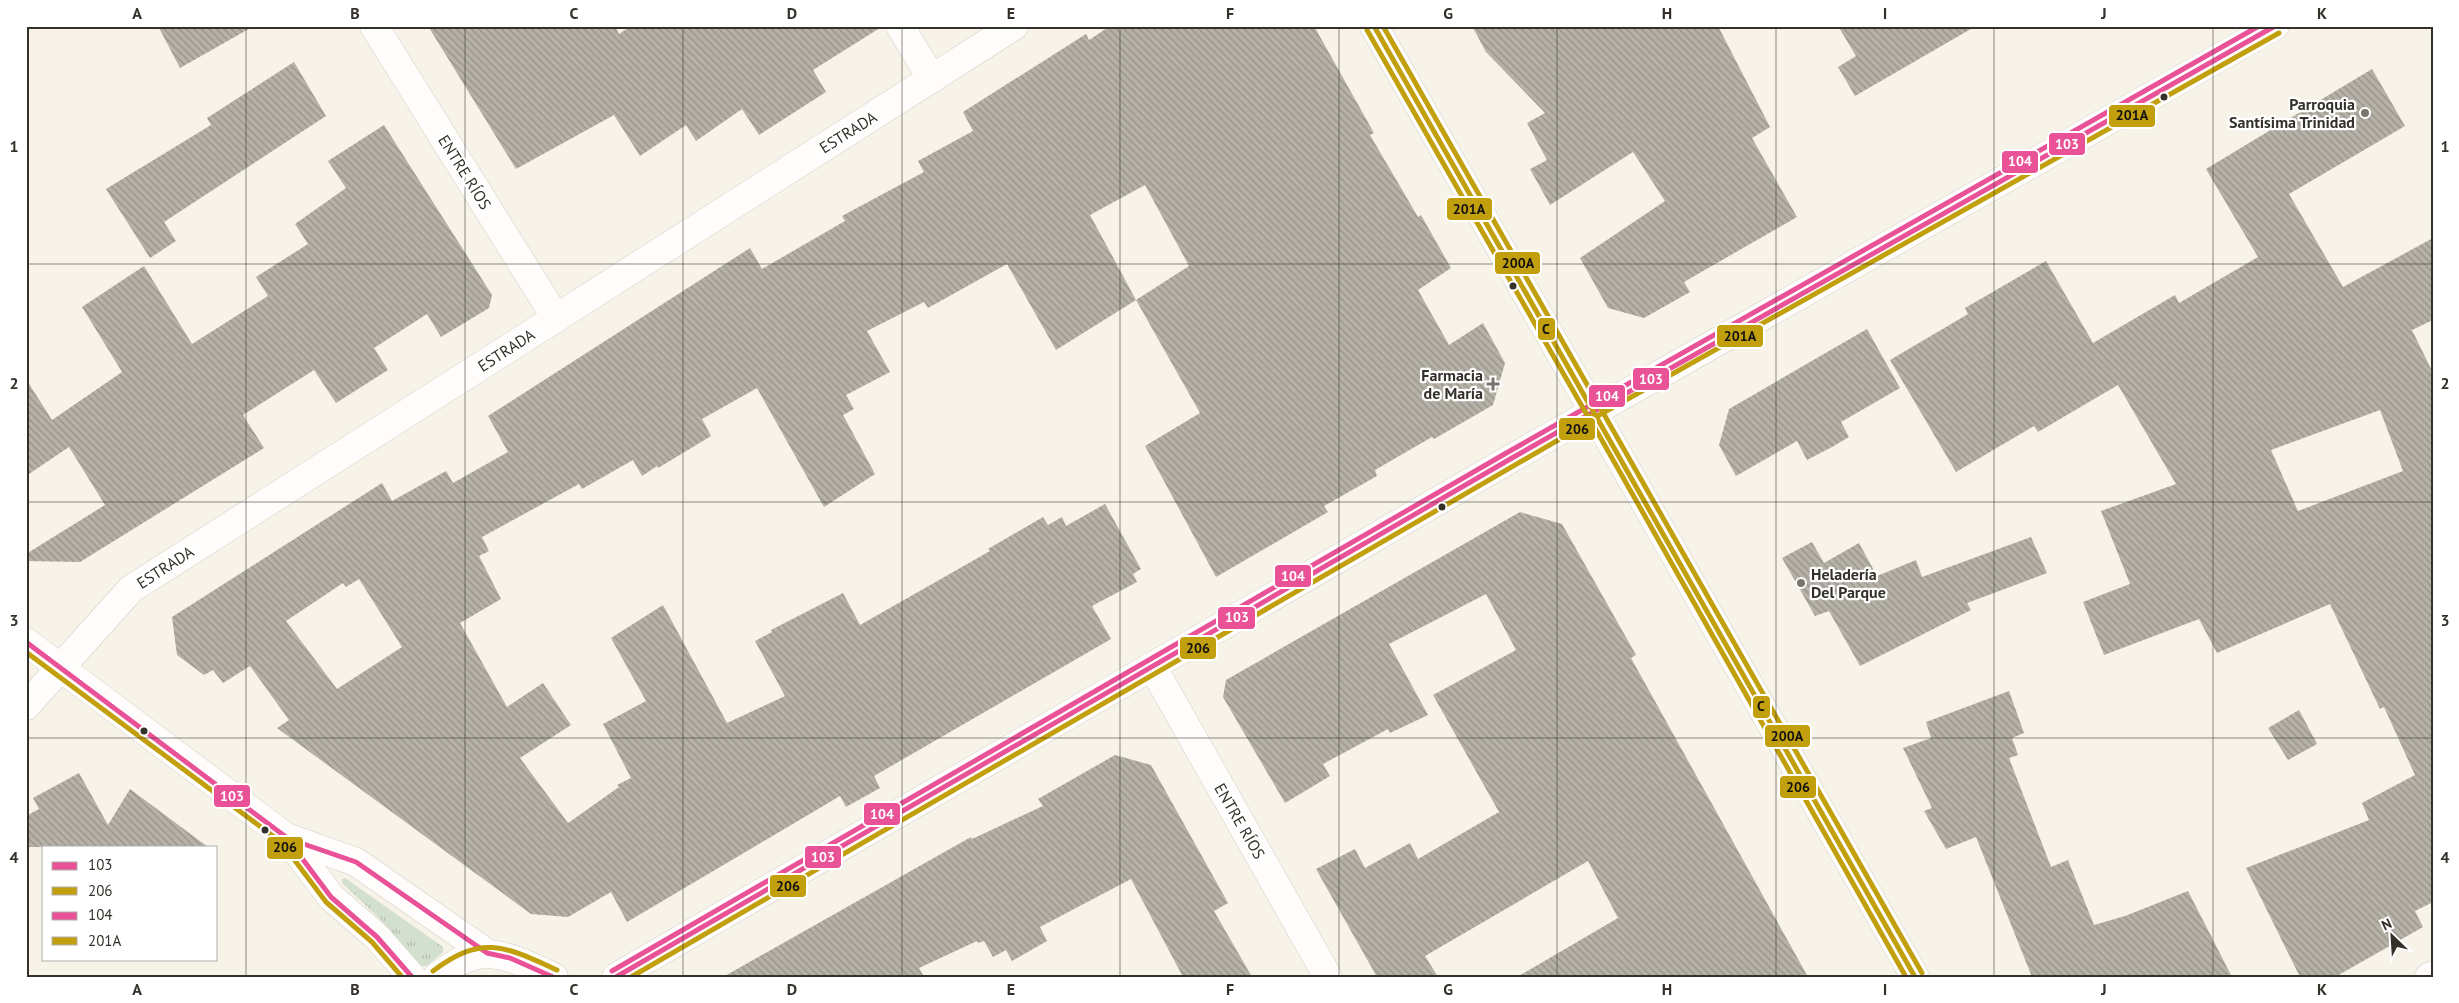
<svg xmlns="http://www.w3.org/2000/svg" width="2459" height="1003" font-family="'PT Sans',sans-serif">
<defs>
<pattern id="grass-tufts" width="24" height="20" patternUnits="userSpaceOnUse" patternTransform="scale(1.25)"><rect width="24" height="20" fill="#d3dfcf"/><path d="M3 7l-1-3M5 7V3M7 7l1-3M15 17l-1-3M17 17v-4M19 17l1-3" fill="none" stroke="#b6c0b2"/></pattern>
<pattern id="building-back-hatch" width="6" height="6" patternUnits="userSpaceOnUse" patternTransform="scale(1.25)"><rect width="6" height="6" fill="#b6b2a8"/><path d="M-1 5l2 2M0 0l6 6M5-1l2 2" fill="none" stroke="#959189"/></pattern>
</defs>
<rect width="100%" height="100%" fill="#f7f3e9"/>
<path fill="url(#grass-tufts)" d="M 345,878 L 443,947 L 443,952 L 427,966 L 420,966 L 381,920 L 342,883 L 342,879 Z"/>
<g fill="url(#building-back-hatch)" fill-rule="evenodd">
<path d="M 158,26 L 254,26 L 180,68 Z"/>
<path d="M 428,26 L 615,26 L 619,34 L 631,26 L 883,26 L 813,70 L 826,92 L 759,135 L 742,109 L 696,141 L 686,125 L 640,156 L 614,115 L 516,169 Z"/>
<path d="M 1110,26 L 1314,26 L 1374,133 L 1370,135 L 1418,217 L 1421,215 L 1451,268 L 1418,290 L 1449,345 L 1483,323 L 1505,363 L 1493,405 L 1434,439 L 1432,437 L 1375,470 L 1377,476 L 1324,506 L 1328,512 L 1216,577 L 1145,446 L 1200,413 L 1136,300 L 1189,266 L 1145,185 L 1090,215 L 1136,300 L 1056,350 L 1007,264 L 928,308 L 924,302 L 867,331 L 890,372 L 846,395 L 854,409 L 843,415 L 875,474 L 824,507 L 757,388 L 702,419 L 711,436 L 658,468 L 657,466 L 642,476 L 633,460 L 582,489 L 579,484 L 482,537 L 489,551 L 479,556 L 501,599 L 460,623 L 507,707 L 543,683 L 571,725 L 520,758 L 568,823 L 619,787 L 617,785 L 631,778 L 603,724 L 646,701 L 611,638 L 663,605 L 727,723 L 785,696 L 755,641 L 772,632 L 771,630 L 843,593 L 860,625 L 990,551 L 988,549 L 1043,517 L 1048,525 L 1062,517 L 1066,526 L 1105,504 L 1141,569 L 1133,574 L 1137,582 L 1092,606 L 1111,639 L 874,776 L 880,788 L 846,807 L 840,796 L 627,922 L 611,892 L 568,917 L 531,914 L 277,728 L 289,720 L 250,666 L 223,683 L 213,670 L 204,675 L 177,655 L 172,617 L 382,483 L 392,501 L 446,471 L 453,483 L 508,452 L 488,416 L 750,248 L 762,269 L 845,221 L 842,216 L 924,172 L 918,161 L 973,131 L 963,112 L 1086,34 L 1089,40 ZM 359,579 L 402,647 L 337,689 L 286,621 L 343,583 L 346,587 Z"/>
<path d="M 1472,26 L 1718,26 L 1770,127 L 1752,138 L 1797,217 L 1684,282 L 1690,292 L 1644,318 L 1608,308 L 1580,258 L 1665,201 L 1633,152 L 1550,205 L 1530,169 L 1547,160 L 1527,123 L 1545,113 L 1486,52 Z"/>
<path d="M 1838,26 L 1976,26 L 1855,96 L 1838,67 L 1856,56 Z"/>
<path d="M 294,62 L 326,116 L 164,222 L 176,241 L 150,258 L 106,189 L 211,125 L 207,118 Z"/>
<path d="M 2372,69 L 2405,126 L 2289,194 L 2343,287 L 2433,238 L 2433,320 L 2412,330 L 2433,373 L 2433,902 L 2415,911 L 2423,927 L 2365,960 L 2335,977 L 2300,977 L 2246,868 L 2369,820 L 2362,803 L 2415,775 L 2384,707 L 2380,709 L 2330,604 L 2217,653 L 2199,619 L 2104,655 L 2083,602 L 2130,584 L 2101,511 L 2176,484 L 2118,385 L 2038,432 L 2034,426 L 1956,472 L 1890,360 L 1968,314 L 1965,308 L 2046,261 L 2093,343 L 2175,295 L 2179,303 L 2258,257 L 2206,169 ZM 2380,410 L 2403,471 L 2298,511 L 2271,450 Z"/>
<path d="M 384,125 L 492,295 L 489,308 L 441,337 L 427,314 L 374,348 L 388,370 L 336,403 L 314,370 L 243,415 L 264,448 L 80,562 L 26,561 L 26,554 L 105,505 L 69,447 L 26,476 L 26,379 L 52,420 L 122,372 L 82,307 L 144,266 L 192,344 L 268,296 L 256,277 L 308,244 L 295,224 L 346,188 L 328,161 Z"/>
<path d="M 1867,329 L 1900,388 L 1841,422 L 1849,437 L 1832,447 L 1807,460 L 1797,441 L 1736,476 L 1719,445 L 1729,409 Z"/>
<path d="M 1520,512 L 1562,524 L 1636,655 L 1631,658 L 1808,977 L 1517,977 L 1618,918 L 1588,861 L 1425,956 L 1438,977 L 1377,977 L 1316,869 L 1355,849 L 1365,868 L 1410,843 L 1418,859 L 1499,812 L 1433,695 L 1516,650 L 1486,594 L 1389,644 L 1428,715 L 1390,733 L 1388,729 L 1323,764 L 1330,776 L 1285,803 L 1223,697 L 1226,680 Z"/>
<path d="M 2031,537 L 2047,573 L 1967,603 L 1971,610 L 1860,666 L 1829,611 L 1815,616 L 1782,558 L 1812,542 L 1824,563 L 1859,543 L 1877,576 L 1916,560 L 1922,577 Z"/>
<path d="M 2009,691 L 2024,733 L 2012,738 L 2018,755 L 2009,758 L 2051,867 L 2068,860 L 2094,925 L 2125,916 L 2188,891 L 2232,977 L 2032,977 L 1976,837 L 1946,849 L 1924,811 L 1932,808 L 1903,748 L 1931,738 L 1926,722 Z"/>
<path d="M 2299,710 L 2317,744 L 2288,760 L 2268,728 Z"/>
<path d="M 1115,755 L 1151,765 L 1228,903 L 1214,911 L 1252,977 L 1183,977 L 1131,879 L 1040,927 L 1047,941 L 1012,961 L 1006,950 L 993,957 L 984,941 L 978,943 L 977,941 L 919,968 L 924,977 L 723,977 L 971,837 L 972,839 L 1043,806 L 1038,799 Z"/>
<path d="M 79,773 L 108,825 L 130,789 L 208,847 L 26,847 L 26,816 L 39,809 L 33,798 Z"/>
</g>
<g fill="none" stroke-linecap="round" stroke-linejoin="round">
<defs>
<g id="street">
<path d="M 374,26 L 556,318"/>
<path d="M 900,26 L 932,79"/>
<path d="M 1374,26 L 1915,977"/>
<path d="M 1152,666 L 1328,977"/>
<path d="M 26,706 L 131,589 L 1014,26"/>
<path d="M 616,977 L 1512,458 L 2275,26"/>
<path d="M 2429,977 L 2433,975"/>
</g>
<g id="secondary">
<path d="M 26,642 L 286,837 L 331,897 L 377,937 L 412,977"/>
<path d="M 286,837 L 356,862 L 487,953"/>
<path d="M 437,977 C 482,939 506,955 554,977"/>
</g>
</defs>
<use href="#street" stroke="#d3d0c8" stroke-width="29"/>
<use href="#secondary" stroke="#d3d0c8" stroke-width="29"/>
<use href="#street" stroke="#fefdfc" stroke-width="28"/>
<use href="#secondary" stroke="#fefdfc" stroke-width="28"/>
<defs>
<g id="bus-1">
<path d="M 26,642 L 286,837 L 331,897 L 377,937 L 412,977"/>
<path d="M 295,841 L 356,862 L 487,953 L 510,958 L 553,977"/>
<path d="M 616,977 L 1512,458 L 2275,26"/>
</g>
<g id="bus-2">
<path d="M 26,652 L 281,842 L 326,902 L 372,942 L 402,977"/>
<path d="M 631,977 L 1591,421 L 1906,977"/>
</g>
<path id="bus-3" d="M 612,971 L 1508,452 L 2259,26"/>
<path id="bus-4" d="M 1367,30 L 1587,415 L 1594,418 L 2279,33"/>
<g id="bus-5">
<path d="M 1383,26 L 1922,973"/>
<path d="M 433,971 C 482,934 505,946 557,970"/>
</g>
<path id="bus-6" d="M 1374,26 L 1915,977"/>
</defs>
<use href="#bus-1" stroke="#fff" stroke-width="9"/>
<use href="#bus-2" stroke="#fff" stroke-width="9"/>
<use href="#bus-3" stroke="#fff" stroke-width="9"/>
<use href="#bus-4" stroke="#fff" stroke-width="9"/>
<use href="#bus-5" stroke="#fff" stroke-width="9"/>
<use href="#bus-6" stroke="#fff" stroke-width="9"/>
<use href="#bus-1" stroke="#e95297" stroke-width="5"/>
<use href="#bus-2" stroke="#c29f0d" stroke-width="5"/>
<use href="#bus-3" stroke="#e95297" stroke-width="5"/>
<use href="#bus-4" stroke="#c29f0d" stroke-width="5"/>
<use href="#bus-5" stroke="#c29f0d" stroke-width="5"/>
<use href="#bus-6" stroke="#c29f0d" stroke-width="5"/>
</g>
<path fill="none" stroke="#34312a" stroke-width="1" stroke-opacity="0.55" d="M 246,26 L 246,977M 465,26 L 465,977M 683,26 L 683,977M 902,26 L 902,977M 1120,26 L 1120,977M 1339,26 L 1339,977M 1557,26 L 1557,977M 1776,26 L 1776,977M 1994,26 L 1994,977M 2213,26 L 2213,977M 26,264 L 2433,264M 26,502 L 2433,502M 26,738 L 2433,738"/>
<g fill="#34312a" stroke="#fff" stroke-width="2">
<circle cx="2164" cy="97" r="4.5"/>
<circle cx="1513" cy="286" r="4.5"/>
<circle cx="1442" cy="507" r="4.5"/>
<circle cx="144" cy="731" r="4.5"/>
<circle cx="265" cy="830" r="4.5"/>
</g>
<g fill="#78756d" stroke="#fff" stroke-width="2">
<circle cx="2365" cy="113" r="5"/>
<path d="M1490.5 376.5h5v5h5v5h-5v5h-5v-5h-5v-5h5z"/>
<circle cx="1801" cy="583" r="5"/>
</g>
<g text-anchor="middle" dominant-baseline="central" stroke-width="4.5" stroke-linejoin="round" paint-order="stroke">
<g font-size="16" font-weight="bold" fill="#34312a" stroke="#fff" text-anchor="end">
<text x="2355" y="104">Parroquia<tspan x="2355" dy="18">Santísima Trinidad</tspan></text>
<text x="1483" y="375">Farmacia<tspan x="1483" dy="18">de María</tspan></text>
<text x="1811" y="574" text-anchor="start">Heladería<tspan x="1811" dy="18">Del Parque</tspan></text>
</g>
<g font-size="16" fill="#34312a" stroke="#fff">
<text transform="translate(848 132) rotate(-32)">ESTRADA</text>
<text transform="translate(465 172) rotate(58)">ENTRE RÍOS</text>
<text transform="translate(506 350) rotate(-33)">ESTRADA</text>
<text transform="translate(165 567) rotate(-33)">ESTRADA</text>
<text transform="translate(1240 821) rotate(60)">ENTRE RÍOS</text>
</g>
</g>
<g stroke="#fff" stroke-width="2">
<rect x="2108" y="104" width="48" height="24" rx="5" fill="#c29f0d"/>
<rect x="2048" y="132" width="38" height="24" rx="5" fill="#e95297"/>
<rect x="2001" y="150" width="38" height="24" rx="5" fill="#e95297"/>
<rect x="1446" y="197" width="47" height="24" rx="5" fill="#c29f0d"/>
<rect x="1494" y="251" width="47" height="24" rx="5" fill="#c29f0d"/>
<rect x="1537" y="317" width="19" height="24" rx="5" fill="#c29f0d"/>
<rect x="1716" y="324" width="48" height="24" rx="5" fill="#c29f0d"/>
<rect x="1632" y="367" width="38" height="24" rx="5" fill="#e95297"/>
<rect x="1588" y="384" width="38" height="24" rx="5" fill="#e95297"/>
<rect x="1558" y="417" width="38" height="24" rx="5" fill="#c29f0d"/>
<rect x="1274" y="564" width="38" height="24" rx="5" fill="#e95297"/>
<rect x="1217" y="606" width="39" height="24" rx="5" fill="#e95297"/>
<rect x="1179" y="636" width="38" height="24" rx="5" fill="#c29f0d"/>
<rect x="1752" y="695" width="19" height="24" rx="5" fill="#c29f0d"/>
<rect x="1764" y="724" width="47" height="24" rx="5" fill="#c29f0d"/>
<rect x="1779" y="775" width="38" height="24" rx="5" fill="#c29f0d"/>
<rect x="213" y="784" width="38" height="24" rx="5" fill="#e95297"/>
<rect x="863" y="802" width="38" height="24" rx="5" fill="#e95297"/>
<rect x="266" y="836" width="38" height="24" rx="5" fill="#c29f0d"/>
<rect x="804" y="845" width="38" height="24" rx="5" fill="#e95297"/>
<rect x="769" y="874" width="38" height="24" rx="5" fill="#c29f0d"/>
</g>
<g font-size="14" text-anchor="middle" font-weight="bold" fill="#fff">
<text x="2067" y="149">103</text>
<text x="2020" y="166">104</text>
<text x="1651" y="384">103</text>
<text x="1607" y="401">104</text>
<text x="1293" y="581">104</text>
<text x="1237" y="622">103</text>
<text x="232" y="801">103</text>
<text x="882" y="819">104</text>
<text x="823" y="862">103</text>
</g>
<g font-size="14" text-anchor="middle" font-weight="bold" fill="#111">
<text x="2132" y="120">201A</text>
<text x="1469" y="214">201A</text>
<text x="1518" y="268">200A</text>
<text x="1546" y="334">C</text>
<text x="1740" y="341">201A</text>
<text x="1577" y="434">206</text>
<text x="1198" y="653">206</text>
<text x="1761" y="711">C</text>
<text x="1787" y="741">200A</text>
<text x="1798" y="792">206</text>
<text x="285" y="852">206</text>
<text x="788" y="891">206</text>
</g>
<rect width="2459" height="1003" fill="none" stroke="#ffffff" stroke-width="55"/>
<rect x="42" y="846" width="175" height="115" fill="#ffffff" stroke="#aeadaa"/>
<rect x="52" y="862" width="25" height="8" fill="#e95297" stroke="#aeadaa"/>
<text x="88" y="870" font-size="15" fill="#34312a">103</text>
<rect x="52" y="887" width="25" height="8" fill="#c29f0d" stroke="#aeadaa"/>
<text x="88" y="896" font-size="15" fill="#34312a">206</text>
<rect x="52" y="912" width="25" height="8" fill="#e95297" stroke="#aeadaa"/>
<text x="88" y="920" font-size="15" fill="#34312a">104</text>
<rect x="52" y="937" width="25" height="8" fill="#c29f0d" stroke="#aeadaa"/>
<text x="88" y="946" font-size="15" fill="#34312a">201A</text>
<g transform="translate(2392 936) rotate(335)" stroke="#ffffff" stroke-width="4" paint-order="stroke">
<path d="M0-4L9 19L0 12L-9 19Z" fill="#34312a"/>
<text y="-8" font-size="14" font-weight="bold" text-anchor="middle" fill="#34312a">N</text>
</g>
<rect x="28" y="28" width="2404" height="948" fill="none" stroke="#34312a" stroke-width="2"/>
<g font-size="16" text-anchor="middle" font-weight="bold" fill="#34312a">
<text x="137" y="19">A</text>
<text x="355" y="19">B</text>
<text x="574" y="19">C</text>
<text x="792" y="19">D</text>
<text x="1011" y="19">E</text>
<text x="1230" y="19">F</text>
<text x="1448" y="19">G</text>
<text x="1667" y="19">H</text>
<text x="1885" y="19">I</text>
<text x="2104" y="19">J</text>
<text x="2322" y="19">K</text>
<text x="14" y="152">1</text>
<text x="2445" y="152">1</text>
<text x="14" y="389">2</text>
<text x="2445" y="389">2</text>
<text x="14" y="626">3</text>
<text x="2445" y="626">3</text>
<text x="14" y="863">4</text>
<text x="2445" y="863">4</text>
<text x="137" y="995">A</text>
<text x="355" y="995">B</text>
<text x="574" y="995">C</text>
<text x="792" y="995">D</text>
<text x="1011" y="995">E</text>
<text x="1230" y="995">F</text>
<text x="1448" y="995">G</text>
<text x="1667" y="995">H</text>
<text x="1885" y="995">I</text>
<text x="2104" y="995">J</text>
<text x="2322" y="995">K</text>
</g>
</svg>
